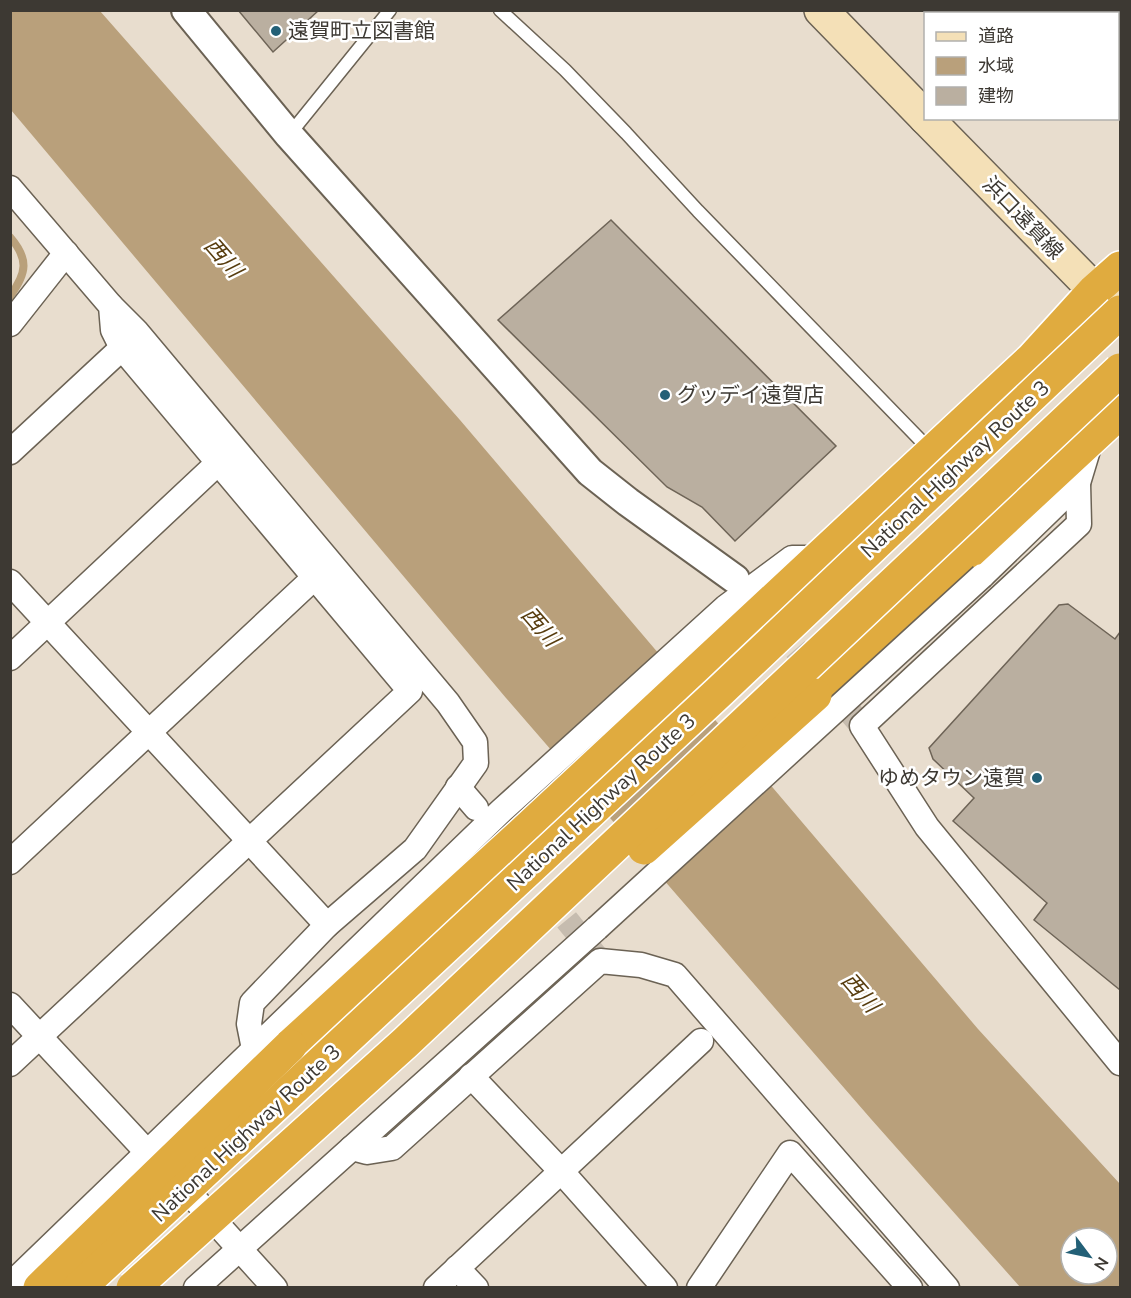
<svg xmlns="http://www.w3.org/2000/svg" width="1131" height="1298" font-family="'Nunito Sans','Noto Sans JP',sans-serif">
<rect width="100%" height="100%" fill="#e8ddce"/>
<path fill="#b9a07b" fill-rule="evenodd" d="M 10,11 L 100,11 L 460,420 L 978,1029 L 1120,1184 L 1120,1287 L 1020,1287 L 871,1119 L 506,698 L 11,110 ZM 1071,1238 L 1107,1238 L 1107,1274 L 1071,1274 Z"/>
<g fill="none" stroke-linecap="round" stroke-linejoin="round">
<path stroke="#b9a07b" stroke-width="8" d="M 10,237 C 29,259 27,273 10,296"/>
</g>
<g fill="#baafa0" stroke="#6e6457" stroke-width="1.5">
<path d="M 238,10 L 319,10 L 273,52 Z"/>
<path d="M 611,220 L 836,446 L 735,541 L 702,507 L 667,487 L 498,320 Z"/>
<path d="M 1068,604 L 1115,639 L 1120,632 L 1120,990 L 1034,920 L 1047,903 L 953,821 L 974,798 L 933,759 L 929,748 L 1059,605 Z"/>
</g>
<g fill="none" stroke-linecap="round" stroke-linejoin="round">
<g stroke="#c6bcaf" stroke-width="24" stroke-dasharray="24 12" stroke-linecap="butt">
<path d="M 772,622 L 862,726"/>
<path d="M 476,808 L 600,961"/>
</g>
<defs>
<g id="service">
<path d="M 500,10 L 565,70 L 626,133 L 698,211 L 931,451"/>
<path d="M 289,135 L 390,10"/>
</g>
<g id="minor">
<path d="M 1118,20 L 1120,23"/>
<path d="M 10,188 L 111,306 L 113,330 L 122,348 L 410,691 L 10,1064"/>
<path d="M 111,306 L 136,331 L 448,703 L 475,742 L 476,763 L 415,849 L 327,925 L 252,1003 L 249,1024 L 254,1049"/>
<path d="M 10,324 L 66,253"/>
<path d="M 1091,440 L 1078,483 L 1079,524 L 862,726 L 927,827 L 1120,1063"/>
<path d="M 10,452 L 122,348"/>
<path d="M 982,576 L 1078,483"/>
<path d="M 10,582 L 327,925"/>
<path d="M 10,658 L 219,462"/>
<path d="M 458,787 L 476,808"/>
<path d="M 10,862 L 315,577"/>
<path d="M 10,1005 L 148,1153 L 162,1163 L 275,1288"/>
<path d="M 471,1076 L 561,1171 L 665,1288"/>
<path d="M 352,1148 L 367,1152 L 392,1148 L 600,961 L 641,965 L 675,975 L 947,1288"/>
<path d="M 457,1268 L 476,1288"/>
<path d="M 10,1285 L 501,811 L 726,607 L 792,558 L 820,558"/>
<path d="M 196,1288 L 597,928"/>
<path d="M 436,1288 L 701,1041"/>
<path d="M 699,1288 L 790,1153 L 910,1288"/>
</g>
<path id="tertiary" d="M 186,10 L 289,135 L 590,472 L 628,502 L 735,579"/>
<g id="secondary">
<path d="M 821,10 L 926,118"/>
<path d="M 926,118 L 1114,310"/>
</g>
<g id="trunk">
<path d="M 815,695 L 1120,412"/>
<path d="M 290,1046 L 522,834 L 1032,359 L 1094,291 L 1120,268"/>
</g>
</defs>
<use href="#service" stroke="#6b6254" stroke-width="15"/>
<use href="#minor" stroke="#6b6254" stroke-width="27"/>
<use href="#tertiary" stroke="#6b6254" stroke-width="32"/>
<use href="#secondary" stroke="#6b6254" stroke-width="36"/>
<use href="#trunk" stroke="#fff" stroke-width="36"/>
<use href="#service" stroke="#fff" stroke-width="12"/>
<use href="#minor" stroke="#fff" stroke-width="24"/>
<use href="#tertiary" stroke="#fff" stroke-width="28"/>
<use href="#secondary" stroke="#f4e0b7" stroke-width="33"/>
<use href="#trunk" stroke="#e0ab3f" stroke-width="33"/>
<defs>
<path id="minor-bridge" d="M 597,928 L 982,576"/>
<g id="trunk-bridge">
<path d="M 644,848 L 815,695"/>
<path d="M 40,1288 L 290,1046"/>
<path d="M 79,1288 L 719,692 L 1120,312"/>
<path d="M 133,1288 L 405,1043 L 1120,370"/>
</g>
</defs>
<use href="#minor-bridge" stroke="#6b6254" stroke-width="27" stroke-linecap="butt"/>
<use href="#trunk-bridge" stroke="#fff" stroke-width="36" stroke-linecap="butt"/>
<use href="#minor-bridge" stroke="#fff" stroke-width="24"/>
<use href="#trunk-bridge" stroke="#e0ab3f" stroke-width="33"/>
</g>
<g fill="#236077" stroke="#fff" stroke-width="2">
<circle cx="276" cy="31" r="6"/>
<circle cx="665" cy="395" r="6"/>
<circle cx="1037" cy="778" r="6"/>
</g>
<g text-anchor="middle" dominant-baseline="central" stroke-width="5" stroke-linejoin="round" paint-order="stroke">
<g font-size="21" fill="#3d3933" stroke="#fff" text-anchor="start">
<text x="288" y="31">遠賀町立図書館</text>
<text x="677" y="395">グッデイ遠賀店</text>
<text x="1025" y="778" text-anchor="end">ゆめタウン遠賀</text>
</g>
<g font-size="21" fill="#3d3933" stroke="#fff">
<text transform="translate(1023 218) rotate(46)">浜口遠賀線</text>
<text transform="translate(955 469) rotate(-43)">National Highway Route 3</text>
<text transform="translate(601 802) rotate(-43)">National Highway Route 3</text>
<text transform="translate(246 1133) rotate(-43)">National Highway Route 3</text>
</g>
<g font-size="22" font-style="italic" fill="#583d0f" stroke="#fff">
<text transform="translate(223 258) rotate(49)">西川</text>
<text transform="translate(540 627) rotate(49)">西川</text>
<text transform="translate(860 993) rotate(49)">西川</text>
</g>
</g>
<rect width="1131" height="1298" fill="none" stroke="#3d3933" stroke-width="24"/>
<rect x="924" y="12" width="195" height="108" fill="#ffffff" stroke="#b1b0ad" stroke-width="1.5"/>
<rect x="936" y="32" width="30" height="9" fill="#f4e0b7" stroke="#b1b0ad" stroke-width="1.5"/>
<text x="978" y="42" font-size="18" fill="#3d3933">道路</text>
<rect x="936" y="57" width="30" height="18" fill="#b9a07b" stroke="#b1b0ad" stroke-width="1.5"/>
<text x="978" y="72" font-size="18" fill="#3d3933">水域</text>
<rect x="936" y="87" width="30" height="18" fill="#baafa0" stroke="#b1b0ad" stroke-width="1.5"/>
<text x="978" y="102" font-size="18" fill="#3d3933">建物</text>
<g transform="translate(1089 1256) rotate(122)"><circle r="28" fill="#ffffff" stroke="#b1b0ad" stroke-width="1.5"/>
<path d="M0-4.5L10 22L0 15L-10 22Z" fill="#236077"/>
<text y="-9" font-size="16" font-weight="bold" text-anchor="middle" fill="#3d3933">N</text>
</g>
</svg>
